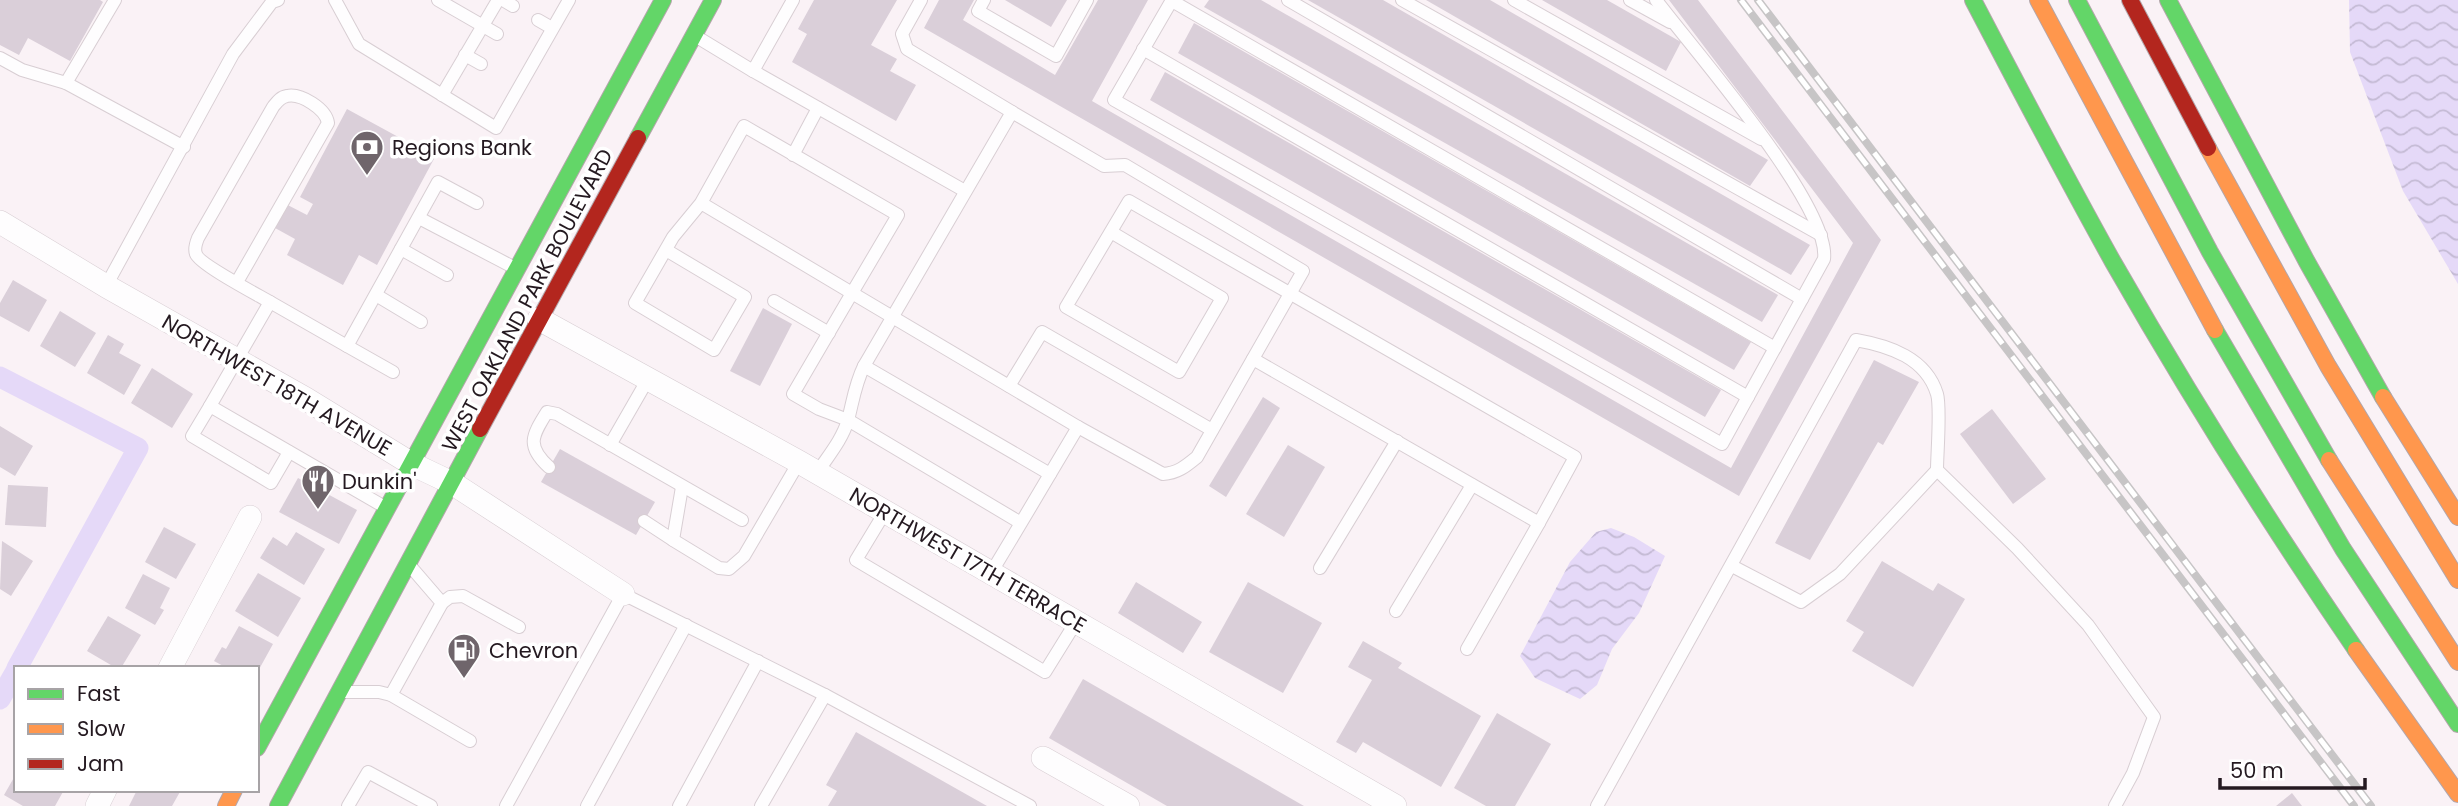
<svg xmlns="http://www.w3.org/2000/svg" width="2458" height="806" font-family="Poppins,sans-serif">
<defs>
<pattern id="water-waves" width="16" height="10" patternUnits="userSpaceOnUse" patternTransform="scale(1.75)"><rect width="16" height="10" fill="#e5d9f8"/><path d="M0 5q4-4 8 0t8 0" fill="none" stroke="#c4bad4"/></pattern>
</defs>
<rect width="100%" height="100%" fill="#faf2f6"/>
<g fill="url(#water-waves)">
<path d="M 2349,0 L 2458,0 L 2458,284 L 2403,191 L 2350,52 Z"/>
<path d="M 1611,528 L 1634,537 L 1665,556 L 1639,613 L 1612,649 L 1597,685 L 1580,699 L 1535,678 L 1520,656 L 1570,562 L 1596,532 Z"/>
</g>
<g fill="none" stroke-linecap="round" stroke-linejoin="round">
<g stroke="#e5d9f8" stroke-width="21">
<path d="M 0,377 L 138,448 L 17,668"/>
<path d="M 0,699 L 16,671"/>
</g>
</g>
<g fill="#dacfd9">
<path d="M 0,0 L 100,0 L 103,2 L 70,61 L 28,38 L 19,55 L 0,45 Z"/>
<path d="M 814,0 L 897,0 L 871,45 L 897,59 L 890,71 L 916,85 L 896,121 L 792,62 L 807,34 L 798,29 Z"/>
<path d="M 939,0 L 974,0 L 963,20 L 1055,75 L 1098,0 L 1148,0 L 1092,101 L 1731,468 L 1853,243 L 1669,0 L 1698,0 L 1881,240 L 1739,496 L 924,28 Z"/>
<path d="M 1005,0 L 1067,0 L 1051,27 Z"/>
<path d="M 1209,0 L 1261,0 L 1778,295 L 1762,322 L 1204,7 Z"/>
<path d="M 1308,0 L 1383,0 L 1810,245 L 1791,275 Z"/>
<path d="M 1426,0 L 1490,0 L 1768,160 L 1750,186 Z"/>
<path d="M 1542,0 L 1607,0 L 1681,42 L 1666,71 Z"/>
<path d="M 1194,23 L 1751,342 L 1734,370 L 1178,53 Z"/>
<path d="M 1165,72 L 1721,390 L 1705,417 L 1150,100 Z"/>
<path d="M 347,109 L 435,157 L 377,265 L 359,255 L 343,285 L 287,255 L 295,239 L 266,223 L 278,200 L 307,215 L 313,204 L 300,197 Z"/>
<path d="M 13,280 L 47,300 L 29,332 L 0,316 L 0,303 Z"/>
<path d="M 763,308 L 792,324 L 760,386 L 730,371 Z"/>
<path d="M 60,311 L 96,333 L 75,367 L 40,346 Z"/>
<path d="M 108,335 L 124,344 L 119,353 L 141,365 L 124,395 L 87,373 Z"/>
<path d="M 1874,360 L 1919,382 L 1883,445 L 1878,442 L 1810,560 L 1775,543 Z"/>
<path d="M 152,368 L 193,394 L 172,428 L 131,403 Z"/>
<path d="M 1263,397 L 1280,408 L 1226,497 L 1209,486 Z"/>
<path d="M 1992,409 L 2046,479 L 2013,504 L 1960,434 Z"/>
<path d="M 0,426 L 33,446 L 15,476 L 0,467 Z"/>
<path d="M 1288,445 L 1325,467 L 1284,537 L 1246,514 Z"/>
<path d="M 560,449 L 655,502 L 636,535 L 541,482 Z"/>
<path d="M 298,478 L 357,510 L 339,544 L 279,512 Z"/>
<path d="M 8,485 L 48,487 L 46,527 L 5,525 Z"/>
<path d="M 164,527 L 196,544 L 176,579 L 145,562 Z"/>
<path d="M 296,532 L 325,549 L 304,585 L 260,558 L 273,537 L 287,546 Z"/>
<path d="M 2,541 L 33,561 L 11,596 L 0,589 Z"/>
<path d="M 1882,561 L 1933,591 L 1938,583 L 1965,599 L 1913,687 L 1852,651 L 1864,632 L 1846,621 Z"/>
<path d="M 258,573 L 301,598 L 278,637 L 235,611 Z"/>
<path d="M 143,574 L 170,588 L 160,608 L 164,610 L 155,625 L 125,608 Z"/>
<path d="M 1136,582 L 1202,622 L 1183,653 L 1118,613 Z"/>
<path d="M 1248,582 L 1322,623 L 1283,693 L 1209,652 Z"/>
<path d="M 108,616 L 141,635 L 121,668 L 116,668 L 87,651 Z"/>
<path d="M 239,626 L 273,644 L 257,673 L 257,668 L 227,668 L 214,661 L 222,647 L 226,649 Z"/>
<path d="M 1363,641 L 1402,663 L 1398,668 L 1481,716 L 1441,787 L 1363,742 L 1356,753 L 1336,742 L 1372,680 L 1348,667 Z"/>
<path d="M 1083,679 L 1304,806 L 1167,806 L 1049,738 Z"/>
<path d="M 1497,713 L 1551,744 L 1515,806 L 1486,806 L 1454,788 Z"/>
<path d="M 856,732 L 987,806 L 828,806 L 837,791 L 826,785 Z"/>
<path d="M 16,774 L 16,790 L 64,790 L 55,806 L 23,806 L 4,795 Z"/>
<path d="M 137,790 L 181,790 L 172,806 L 129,806 Z"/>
<path d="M 2292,793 L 2302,806 L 2276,806 Z"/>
</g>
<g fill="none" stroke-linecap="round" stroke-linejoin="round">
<defs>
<g id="lane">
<path d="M 335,0 L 359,44 L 496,128 L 569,0"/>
<path d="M 438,0 L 497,34"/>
<path d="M 503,0 L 513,6"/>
<path d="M 984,0 L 978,11 L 1056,56 L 1087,0"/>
<path d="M 1172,0 L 1114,100 L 1722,444 L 1824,259 C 1831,206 1692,48 1656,0"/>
<path d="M 1288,0 L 1802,299"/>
<path d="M 1402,0 L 1821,235"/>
<path d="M 1514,0 L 1761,139"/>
<path d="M 1630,0 L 1670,22"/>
<path d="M 1172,1 L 1775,348"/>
<path d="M 538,20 L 552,28"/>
<path d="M 697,37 L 753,71 L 793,0"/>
<path d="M 1143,49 L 1748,397"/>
<path d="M 465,55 L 481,64"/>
<path d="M 0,58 L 22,70 L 66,83 L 184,147"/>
<path d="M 753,71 L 965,191"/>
<path d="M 66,83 L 115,0"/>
<path d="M 442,95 L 498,0"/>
<path d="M 1012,112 L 1104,166 L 1125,165 L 1303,271 L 1197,457 C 1186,466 1178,473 1163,474 L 1078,427"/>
<path d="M 793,155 L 818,108"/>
<path d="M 419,218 L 515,268"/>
<path d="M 1111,232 L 1222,298 L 1179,372 L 1066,307 L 1129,201 L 1575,457 L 1539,523 L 1253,359"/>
<path d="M 401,249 L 447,275"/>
<path d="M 666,250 L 745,297 L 714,350 L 635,303 L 673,237 L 701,203 L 744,126 L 898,215 L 852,293 L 701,203"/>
<path d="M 237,282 L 328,123 C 326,109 301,93 287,96 C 280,97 277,102 273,107 L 198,238 C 196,243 194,249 196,254 C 199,264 258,295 270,302"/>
<path d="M 106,286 L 233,54 L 272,2 L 278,0"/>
<path d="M 376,295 L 421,322"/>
<path d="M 774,301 L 829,333"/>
<path d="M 347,346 L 270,302 L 210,406 L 383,506"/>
<path d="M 864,366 L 1050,474"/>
<path d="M 393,372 L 347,346 L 438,182 L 477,203"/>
<path d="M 1009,386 L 1042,332 L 1212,430"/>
<path d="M 210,406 L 192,436 L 271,483 L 289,452"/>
<path d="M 610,445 L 648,379"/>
<path d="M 549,467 C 526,446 532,436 547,412 L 557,414 L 742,520"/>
<path d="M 1937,470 L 2017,548 L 2088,625 L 2154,717 L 2133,773 L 2115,806"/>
<path d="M 817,473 C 828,456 842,440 848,420 C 853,401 855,384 864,366 L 1012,112 L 907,49 L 902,34 L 921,0"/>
<path d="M 682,487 L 673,540 L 719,568 L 729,569 L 744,556 L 799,462"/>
<path d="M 885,512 L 856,560 L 1045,672 L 1076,622"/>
<path d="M 644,521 L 673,540"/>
<path d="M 1320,568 L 1397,441"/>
<path d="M 991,573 L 1021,523 L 848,420 L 819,409 L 793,394 L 852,293 L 1078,427 L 1021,523"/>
<path d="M 442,603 L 450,597 L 463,596 L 519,627"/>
<path d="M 1396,611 L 1472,485"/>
<path d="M 1467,649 L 1539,523"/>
<path d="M 343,692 L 379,692 L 391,695 L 470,741"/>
<path d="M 391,695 L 442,603 L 411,567"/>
<path d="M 825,695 L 1030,806"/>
<path d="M 348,806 L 368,772 L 431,806"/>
<path d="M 506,806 L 623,594 L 825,695 L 761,806"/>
<path d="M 587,806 L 686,625"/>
<path d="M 679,806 L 758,661"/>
<path d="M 1597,806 L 1856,340 C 1890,346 1926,358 1937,394 C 1941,407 1937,454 1937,470 L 1840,574 L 1801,602 L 1732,566"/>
</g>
<g id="street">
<path d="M 0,222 L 106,286 L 306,399 L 412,464 L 452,483 L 623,594"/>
<path d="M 539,319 L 799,462 L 1395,806"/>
<path d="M 170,668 L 250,517"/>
<path d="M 1043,758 L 1128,806"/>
<path d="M 97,806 L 105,790"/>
</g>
<g id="fast">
<path d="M 1973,0 C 2019,88 2065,176 2113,262 C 2189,395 2270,524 2356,650"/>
<path d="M 2077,0 L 2210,252 L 2329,460"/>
<path d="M 2168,0 L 2307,262 L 2383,397"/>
<path d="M 638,138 L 713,0"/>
<path d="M 2215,330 L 2343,549 L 2458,724"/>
<path d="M 257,748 L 663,0"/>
<path d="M 278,806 L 480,429"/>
</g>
<g id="slow">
<path d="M 2038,0 L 2215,330"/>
<path d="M 2208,148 L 2328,366 L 2458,580"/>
<path d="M 2383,397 L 2458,517"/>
<path d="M 2329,460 L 2458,662"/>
<path d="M 2356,650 L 2458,794"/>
<path d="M 226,806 L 234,790"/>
</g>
<g id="jam">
<path d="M 2130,0 L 2208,148"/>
<path d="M 480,429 L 638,138"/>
</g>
</defs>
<use href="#lane" stroke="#d8ced3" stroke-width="14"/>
<use href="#street" stroke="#d8ced3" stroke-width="24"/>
<use href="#fast" stroke="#b3a6aa" stroke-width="18"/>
<use href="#slow" stroke="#b3a6aa" stroke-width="18"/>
<use href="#jam" stroke="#b3a6aa" stroke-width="18"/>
<use href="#lane" stroke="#fefdfe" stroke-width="12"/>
<use href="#street" stroke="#fefdfe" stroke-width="23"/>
<use href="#fast" stroke="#63d668" stroke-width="16"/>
<use href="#slow" stroke="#ff974d" stroke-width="16"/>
<use href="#jam" stroke="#b3261e" stroke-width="16"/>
<defs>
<g id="rail">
<path d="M 1741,0 L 2354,806"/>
<path d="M 1758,0 L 2371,806"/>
</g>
</defs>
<use href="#rail" stroke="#c7c5c6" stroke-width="8"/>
<use href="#rail" stroke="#fff" stroke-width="5" stroke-dasharray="16" stroke-linecap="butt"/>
</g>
<defs>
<symbol id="bank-pin" viewBox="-11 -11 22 30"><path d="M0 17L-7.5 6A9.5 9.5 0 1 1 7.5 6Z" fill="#6f656b" stroke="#fff"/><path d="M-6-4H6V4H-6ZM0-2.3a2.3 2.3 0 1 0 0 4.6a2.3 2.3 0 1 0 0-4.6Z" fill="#fff"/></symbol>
<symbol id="restaurant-pin" viewBox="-11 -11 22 30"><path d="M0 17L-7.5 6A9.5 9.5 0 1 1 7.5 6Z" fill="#6f656b" stroke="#fff"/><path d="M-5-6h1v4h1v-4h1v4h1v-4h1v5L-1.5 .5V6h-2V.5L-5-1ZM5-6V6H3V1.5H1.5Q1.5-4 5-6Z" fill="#fff"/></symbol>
<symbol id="fuel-pin" viewBox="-11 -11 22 30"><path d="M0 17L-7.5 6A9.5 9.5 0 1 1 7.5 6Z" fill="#6f656b" stroke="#fff"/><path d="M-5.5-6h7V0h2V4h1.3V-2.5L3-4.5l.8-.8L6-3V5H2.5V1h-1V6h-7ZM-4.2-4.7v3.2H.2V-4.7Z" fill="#fff"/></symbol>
</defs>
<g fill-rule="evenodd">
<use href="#bank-pin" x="348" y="128" width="38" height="52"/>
<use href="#restaurant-pin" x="299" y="462" width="38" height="52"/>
<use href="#fuel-pin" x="445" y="631" width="38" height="52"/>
</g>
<g text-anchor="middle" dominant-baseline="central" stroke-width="7" stroke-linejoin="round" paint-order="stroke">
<g font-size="21" fill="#241920" stroke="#fff" text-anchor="start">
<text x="392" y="147">Regions Bank</text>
<text x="342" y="481">Dunkin'</text>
<text x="489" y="650">Chevron</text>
</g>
<g font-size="21" fill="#241920" stroke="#fff">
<text transform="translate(527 300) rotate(-62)">WEST OAKLAND PARK BOULEVARD</text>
<text transform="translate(277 385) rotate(30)">NORTHWEST 18TH AVENUE</text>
<text transform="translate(968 560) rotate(30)">NORTHWEST 17TH TERRACE</text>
</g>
</g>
<rect x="14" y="666" width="245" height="126" fill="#ffffff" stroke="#a7a3a6" stroke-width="2"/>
<rect x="28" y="689" width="35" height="10" fill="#63d668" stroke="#a7a3a6" stroke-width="2"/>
<text x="77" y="701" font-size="21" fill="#241920">Fast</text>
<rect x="28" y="724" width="35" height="10" fill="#ff974d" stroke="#a7a3a6" stroke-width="2"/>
<text x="77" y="736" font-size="21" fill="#241920">Slow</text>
<rect x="28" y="759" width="35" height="10" fill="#b3261e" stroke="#a7a3a6" stroke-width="2"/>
<text x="77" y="771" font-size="21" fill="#241920">Jam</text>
<path d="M2220 778v10h145v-10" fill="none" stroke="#241920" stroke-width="3.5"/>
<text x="2230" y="778" font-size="21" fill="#241920" stroke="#ffffff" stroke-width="5" paint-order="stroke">50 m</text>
</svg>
